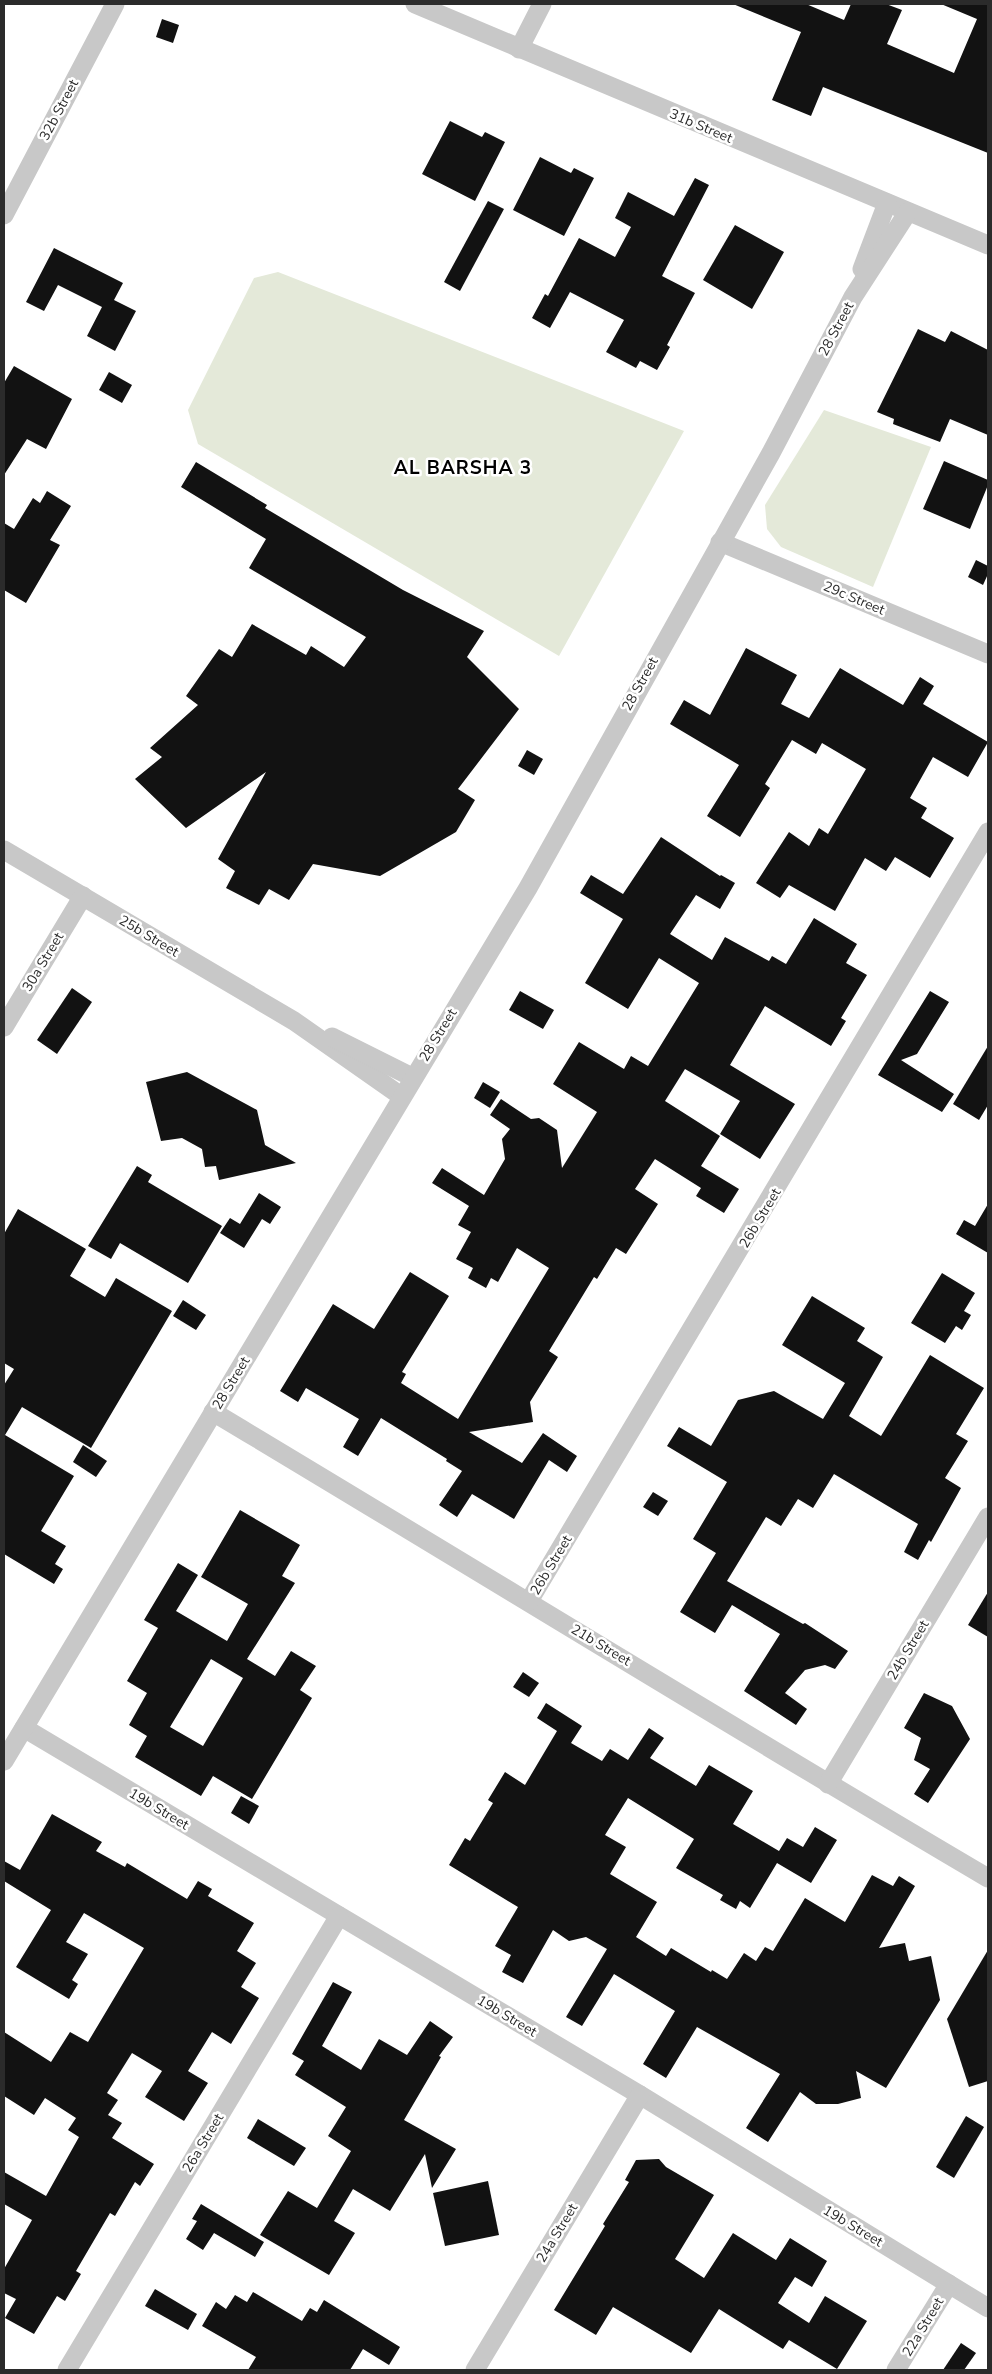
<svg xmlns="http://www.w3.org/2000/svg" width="992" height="2374" font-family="'Nunito Sans',sans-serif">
<rect width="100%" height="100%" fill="#fff"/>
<g fill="#e4e9d9">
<path d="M 278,272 L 684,431 L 559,656 L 198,444 L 188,410 L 254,278 Z"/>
<path d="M 824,410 L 931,447 L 873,587 L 781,547 L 767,529 L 765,505 Z"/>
</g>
<g fill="#121212" fill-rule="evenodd">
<path d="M 733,4 L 806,4 L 844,20 L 851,4 L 886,4 L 902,10 L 887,44 L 954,73 L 977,19 L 941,4 L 988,4 L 988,153 L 823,87 L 811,116 L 772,100 L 801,32 Z"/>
<path d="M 162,19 L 179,25 L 173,43 L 156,37 Z"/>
<path d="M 450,121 L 482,137 L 485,132 L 505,142 L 475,201 L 422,174 Z"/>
<path d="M 540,157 L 571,173 L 574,168 L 594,178 L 564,236 L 513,210 Z"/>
<path d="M 695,178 L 709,185 L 662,276 L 695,293 L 667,345 L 670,347 L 657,370 L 640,361 L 636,368 L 606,352 L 624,320 L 570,292 L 550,328 L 532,318 L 545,294 L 548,296 L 579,238 L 615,257 L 631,227 L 615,218 L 628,192 L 674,216 Z"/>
<path d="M 488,201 L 504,209 L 460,291 L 444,282 Z"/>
<path d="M 735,225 L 784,252 L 752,309 L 703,280 Z"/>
<path d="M 54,248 L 123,283 L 114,300 L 136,311 L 115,351 L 87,336 L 102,307 L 58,285 L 44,311 L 26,302 Z"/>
<path d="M 918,329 L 945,342 L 951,331 L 988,350 L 988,435 L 950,419 L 940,442 L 893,424 L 894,419 L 877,412 Z"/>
<path d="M 14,366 L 72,399 L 46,449 L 27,439 L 4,475 L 4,383 Z"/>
<path d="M 109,372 L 132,385 L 122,403 L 99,390 Z"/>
<path d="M 944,461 L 988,480 L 988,485 L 970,529 L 923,509 Z"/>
<path d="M 196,462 L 267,505 L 265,508 L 403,590 L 484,631 L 467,657 L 519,709 L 458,789 L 475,800 L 456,832 L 380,876 L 313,864 L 289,900 L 269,889 L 259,905 L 226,888 L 235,871 L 218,859 L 266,772 L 186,828 L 135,779 L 162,757 L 150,748 L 198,705 L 186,696 L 219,649 L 232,657 L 252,624 L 306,655 L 311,646 L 344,667 L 366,637 L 249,568 L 266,539 L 181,487 Z"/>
<path d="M 47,491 L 71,506 L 50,540 L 60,545 L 26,603 L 4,590 L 4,523 L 14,529 L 33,498 L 40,503 Z"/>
<path d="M 976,560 L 988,566 L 988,574 L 983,585 L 968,577 Z"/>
<path d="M 746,648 L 797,675 L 781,704 L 809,718 L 840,668 L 903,705 L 920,677 L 934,686 L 923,704 L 988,742 L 968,777 L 933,757 L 910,798 L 927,808 L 921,818 L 954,838 L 930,878 L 895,857 L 886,871 L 865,858 L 835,911 L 789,885 L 780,898 L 756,883 L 789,832 L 809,846 L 819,828 L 828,834 L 866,769 L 822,743 L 816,754 L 792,740 L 765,784 L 770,788 L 740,837 L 707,816 L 739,765 L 670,724 L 684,700 L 710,715 Z"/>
<path d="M 527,750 L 543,759 L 534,775 L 518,766 Z"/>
<path d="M 661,837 L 720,876 L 721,875 L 735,883 L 720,909 L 696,895 L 670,934 L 712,960 L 725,937 L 769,961 L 772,956 L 786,964 L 814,918 L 857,944 L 846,963 L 867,975 L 841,1018 L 846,1021 L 831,1046 L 765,1006 L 730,1065 L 795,1104 L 760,1159 L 720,1134 L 740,1101 L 685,1069 L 665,1101 L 720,1136 L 701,1166 L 739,1189 L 724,1213 L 696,1196 L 701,1188 L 655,1159 L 635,1189 L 658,1204 L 626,1254 L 616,1248 L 597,1279 L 594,1277 L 549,1351 L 558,1357 L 530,1402 L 533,1422 L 469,1432 L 522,1463 L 543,1433 L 577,1456 L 567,1472 L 549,1460 L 514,1519 L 472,1494 L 457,1517 L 439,1505 L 462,1471 L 446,1461 L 447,1459 L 381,1418 L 358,1456 L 343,1447 L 359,1419 L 306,1388 L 298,1402 L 280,1391 L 333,1304 L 374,1329 L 410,1272 L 449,1296 L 402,1372 L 406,1374 L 401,1383 L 458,1419 L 549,1268 L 517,1248 L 498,1282 L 491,1278 L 486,1288 L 468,1278 L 473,1268 L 456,1259 L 471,1232 L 458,1225 L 469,1206 L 432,1183 L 442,1168 L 484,1195 L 505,1159 L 502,1139 L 510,1129 L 490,1115 L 501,1099 L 531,1119 L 539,1118 L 557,1130 L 562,1168 L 597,1112 L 553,1084 L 579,1042 L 624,1069 L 631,1056 L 648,1066 L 699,983 L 659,958 L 628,1009 L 585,983 L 623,919 L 580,893 L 591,875 L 623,894 Z"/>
<path d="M 72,988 L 92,1002 L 57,1054 L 37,1040 Z"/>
<path d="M 520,991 L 554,1010 L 543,1029 L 509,1010 Z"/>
<path d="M 930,991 L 949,1002 L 917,1054 L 901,1060 L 954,1094 L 942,1112 L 878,1075 Z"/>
<path d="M 988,1046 L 988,1105 L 979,1120 L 953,1104 Z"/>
<path d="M 187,1072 L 257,1110 L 265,1145 L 296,1163 L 219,1180 L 216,1166 L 205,1167 L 202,1149 L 182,1138 L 161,1141 L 146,1082 Z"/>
<path d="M 483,1082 L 500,1092 L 490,1108 L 474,1098 Z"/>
<path d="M 137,1166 L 152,1175 L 148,1182 L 222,1226 L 188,1283 L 120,1243 L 111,1259 L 88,1246 Z"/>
<path d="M 259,1193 L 281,1207 L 270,1224 L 262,1219 L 244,1248 L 220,1233 L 230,1218 L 240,1224 Z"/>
<path d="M 988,1204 L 988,1253 L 956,1234 L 964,1220 L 975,1226 Z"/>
<path d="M 18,1209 L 86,1249 L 70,1276 L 105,1297 L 116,1278 L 172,1311 L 91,1448 L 22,1407 L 5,1435 L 74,1476 L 41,1531 L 66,1546 L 55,1564 L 63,1569 L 54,1584 L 4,1554 L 4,1385 L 14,1369 L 4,1363 L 4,1234 Z"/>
<path d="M 942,1273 L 975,1293 L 964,1311 L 971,1315 L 962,1330 L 956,1326 L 945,1343 L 911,1323 Z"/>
<path d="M 812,1296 L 865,1328 L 857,1341 L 883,1357 L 849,1416 L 881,1436 L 930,1355 L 984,1388 L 956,1434 L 968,1441 L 945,1478 L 961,1488 L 931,1542 L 929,1540 L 918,1560 L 904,1552 L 918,1524 L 834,1474 L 813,1508 L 798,1499 L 781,1526 L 766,1517 L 727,1581 L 803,1624 L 805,1623 L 848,1651 L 835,1669 L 825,1665 L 805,1670 L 785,1693 L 807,1709 L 796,1725 L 744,1691 L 780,1634 L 732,1605 L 715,1633 L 680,1612 L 716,1553 L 693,1539 L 727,1482 L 667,1446 L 679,1427 L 711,1446 L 738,1400 L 774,1391 L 823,1419 L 845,1383 L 782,1345 Z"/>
<path d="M 183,1300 L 206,1315 L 196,1330 L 173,1316 Z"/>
<path d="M 83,1445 L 107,1461 L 96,1477 L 73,1462 Z"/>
<path d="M 653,1492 L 668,1501 L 658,1516 L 643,1507 Z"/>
<path d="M 240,1510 L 300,1545 L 282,1576 L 295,1583 L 247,1659 L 275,1676 L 291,1651 L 316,1666 L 300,1690 L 312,1698 L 252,1799 L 213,1776 L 201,1796 L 135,1757 L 147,1736 L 129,1725 L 147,1693 L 127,1681 L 158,1628 L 144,1620 L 178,1563 L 198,1575 L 176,1611 L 227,1641 L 248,1604 L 201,1577 ZM 211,1659 L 243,1678 L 203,1746 L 170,1727 Z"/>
<path d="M 988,1592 L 988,1637 L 968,1625 Z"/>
<path d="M 523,1672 L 539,1683 L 529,1697 L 513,1687 Z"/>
<path d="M 924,1693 L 952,1706 L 970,1739 L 928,1803 L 914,1794 L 930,1769 L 914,1760 L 921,1738 L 904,1728 Z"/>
<path d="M 546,1703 L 582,1726 L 571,1743 L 602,1761 L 610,1749 L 628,1760 L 649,1728 L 664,1738 L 650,1758 L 696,1786 L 709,1765 L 753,1791 L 733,1824 L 779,1851 L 787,1838 L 803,1847 L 815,1827 L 837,1840 L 811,1883 L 777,1863 L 750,1908 L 740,1901 L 736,1909 L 720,1900 L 723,1895 L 676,1868 L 694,1839 L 628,1798 L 605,1835 L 626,1847 L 610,1874 L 657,1902 L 636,1937 L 666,1956 L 671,1948 L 711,1972 L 712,1970 L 727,1979 L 744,1953 L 756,1961 L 765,1947 L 773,1951 L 805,1898 L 845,1922 L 872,1875 L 893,1886 L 899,1876 L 915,1886 L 879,1948 L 905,1943 L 909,1961 L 931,1956 L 940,2000 L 886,2088 L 856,2071 L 861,2098 L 838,2104 L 816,2104 L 800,2092 L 768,2142 L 746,2128 L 780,2074 L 697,2027 L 666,2078 L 643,2064 L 675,2011 L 614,1974 L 582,2026 L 566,2017 L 607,1949 L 586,1937 L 569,1941 L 553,1930 L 523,1983 L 502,1972 L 511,1955 L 495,1946 L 518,1907 L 449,1865 L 465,1838 L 470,1841 L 493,1803 L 488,1800 L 505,1772 L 525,1785 L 538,1763 L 557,1731 L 537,1718 Z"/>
<path d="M 241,1796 L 259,1806 L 249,1824 L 231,1813 Z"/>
<path d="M 52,1814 L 102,1842 L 96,1851 L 125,1867 L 127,1863 L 187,1899 L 198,1881 L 212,1889 L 208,1896 L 254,1923 L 237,1951 L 256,1963 L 241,1987 L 259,1998 L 231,2044 L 212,2032 L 188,2071 L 208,2083 L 184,2121 L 145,2097 L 162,2071 L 132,2053 L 107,2093 L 118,2100 L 108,2115 L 122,2123 L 112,2138 L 154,2164 L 140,2186 L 135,2182 L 115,2216 L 110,2213 L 76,2271 L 81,2274 L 65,2301 L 57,2296 L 34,2334 L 5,2318 L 16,2299 L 4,2293 L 4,2269 L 32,2220 L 4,2204 L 4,2172 L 46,2196 L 79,2137 L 68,2130 L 76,2118 L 45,2098 L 34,2115 L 4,2096 L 4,2032 L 51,2062 L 70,2032 L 88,2042 L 144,1948 L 84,1913 L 66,1942 L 88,1954 L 72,1980 L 78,1984 L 69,1999 L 16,1967 L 51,1910 L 4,1881 L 4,1861 L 20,1870 Z"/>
<path d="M 988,1950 L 988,2081 L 969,2087 L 947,2019 Z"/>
<path d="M 333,1982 L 352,1992 L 322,2046 L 361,2070 L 379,2039 L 407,2055 L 430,2021 L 453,2037 L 439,2056 L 441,2057 L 404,2120 L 456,2149 L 432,2188 L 425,2154 L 390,2211 L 353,2189 L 334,2221 L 355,2233 L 329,2275 L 260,2235 L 288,2191 L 317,2208 L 351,2151 L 328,2136 L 346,2107 L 295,2075 L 304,2061 L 292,2054 Z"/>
<path d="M 966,2116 L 984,2127 L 954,2178 L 936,2167 Z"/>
<path d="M 258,2119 L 306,2148 L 294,2166 L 247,2138 Z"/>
<path d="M 659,2159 L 666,2167 L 714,2195 L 675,2259 L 704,2278 L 733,2233 L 776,2260 L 790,2238 L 827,2261 L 812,2287 L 795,2277 L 778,2303 L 809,2323 L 825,2296 L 867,2321 L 837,2369 L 789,2340 L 783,2349 L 719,2309 L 691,2353 L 613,2307 L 596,2335 L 554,2310 L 605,2226 L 603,2224 L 629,2182 L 625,2180 L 636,2160 Z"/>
<path d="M 488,2181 L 499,2235 L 445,2246 L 433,2193 Z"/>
<path d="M 201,2204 L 264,2242 L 255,2257 L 214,2233 L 203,2250 L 186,2239 L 197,2221 L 192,2219 Z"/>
<path d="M 155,2289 L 197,2314 L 188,2330 L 145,2306 Z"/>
<path d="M 253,2292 L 302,2321 L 310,2308 L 317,2312 L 324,2300 L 400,2347 L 389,2365 L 363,2349 L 350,2370 L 248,2370 L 256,2357 L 202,2326 L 216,2302 L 226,2309 L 235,2295 L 247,2302 Z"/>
<path d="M 961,2343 L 976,2353 L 964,2370 L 943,2370 Z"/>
</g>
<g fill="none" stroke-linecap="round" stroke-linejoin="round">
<g stroke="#c8c8c8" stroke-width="19">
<path d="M 415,4 L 988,245"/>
<path d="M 519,49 L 542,4"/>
<path d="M 4,215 L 115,4"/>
<path d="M 862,269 L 887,203"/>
<path d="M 720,542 L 988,654"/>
<path d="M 4,850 L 294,1021 L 401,1096"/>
<path d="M 4,1027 L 83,896"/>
<path d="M 332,1037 L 412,1077"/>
<path d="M 213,1412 C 472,1567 728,1725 988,1878"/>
<path d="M 529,1601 L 988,832"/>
<path d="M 24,1728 L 640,2095 L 988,2308"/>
<path d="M 4,1761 L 528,888 L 771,453 L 853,297 L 908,212"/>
<path d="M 828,1784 L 988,1517"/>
<path d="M 67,2370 L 339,1916"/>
<path d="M 475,2370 L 640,2095"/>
<path d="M 896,2370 L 949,2284"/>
</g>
</g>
<g text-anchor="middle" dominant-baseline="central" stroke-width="5" stroke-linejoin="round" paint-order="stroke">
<g font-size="14" fill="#2b2b2b" stroke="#fff">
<text transform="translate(59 110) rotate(-62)">32b Street</text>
<text transform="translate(701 126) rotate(23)">31b Street</text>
<text transform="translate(836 329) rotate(-62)">28 Street</text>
<text transform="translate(854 598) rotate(23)">29c Street</text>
<text transform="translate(640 684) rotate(-61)">28 Street</text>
<text transform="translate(149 936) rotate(31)">25b Street</text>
<text transform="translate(43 962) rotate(-59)">30a Street</text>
<text transform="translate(438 1035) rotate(-59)">28 Street</text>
<text transform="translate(760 1218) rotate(-59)">26b Street</text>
<text transform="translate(231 1383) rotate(-59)">28 Street</text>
<text transform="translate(551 1565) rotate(-59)">26b Street</text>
<text transform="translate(601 1645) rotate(31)">21b Street</text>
<text transform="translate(908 1650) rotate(-59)">24b Street</text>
<text transform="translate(159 1809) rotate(31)">19b Street</text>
<text transform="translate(507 2016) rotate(31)">19b Street</text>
<text transform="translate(203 2143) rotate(-59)">26a Street</text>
<text transform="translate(853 2226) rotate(31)">19b Street</text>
<text transform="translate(557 2233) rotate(-59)">24a Street</text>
<text transform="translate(923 2327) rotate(-59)">22a Street</text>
</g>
<g font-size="19" font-weight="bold" letter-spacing="1" fill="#000" stroke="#fff">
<text x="463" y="468">AL BARSHA 3</text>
</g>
</g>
<rect width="992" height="2374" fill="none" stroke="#2b2b2b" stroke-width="10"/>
</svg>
